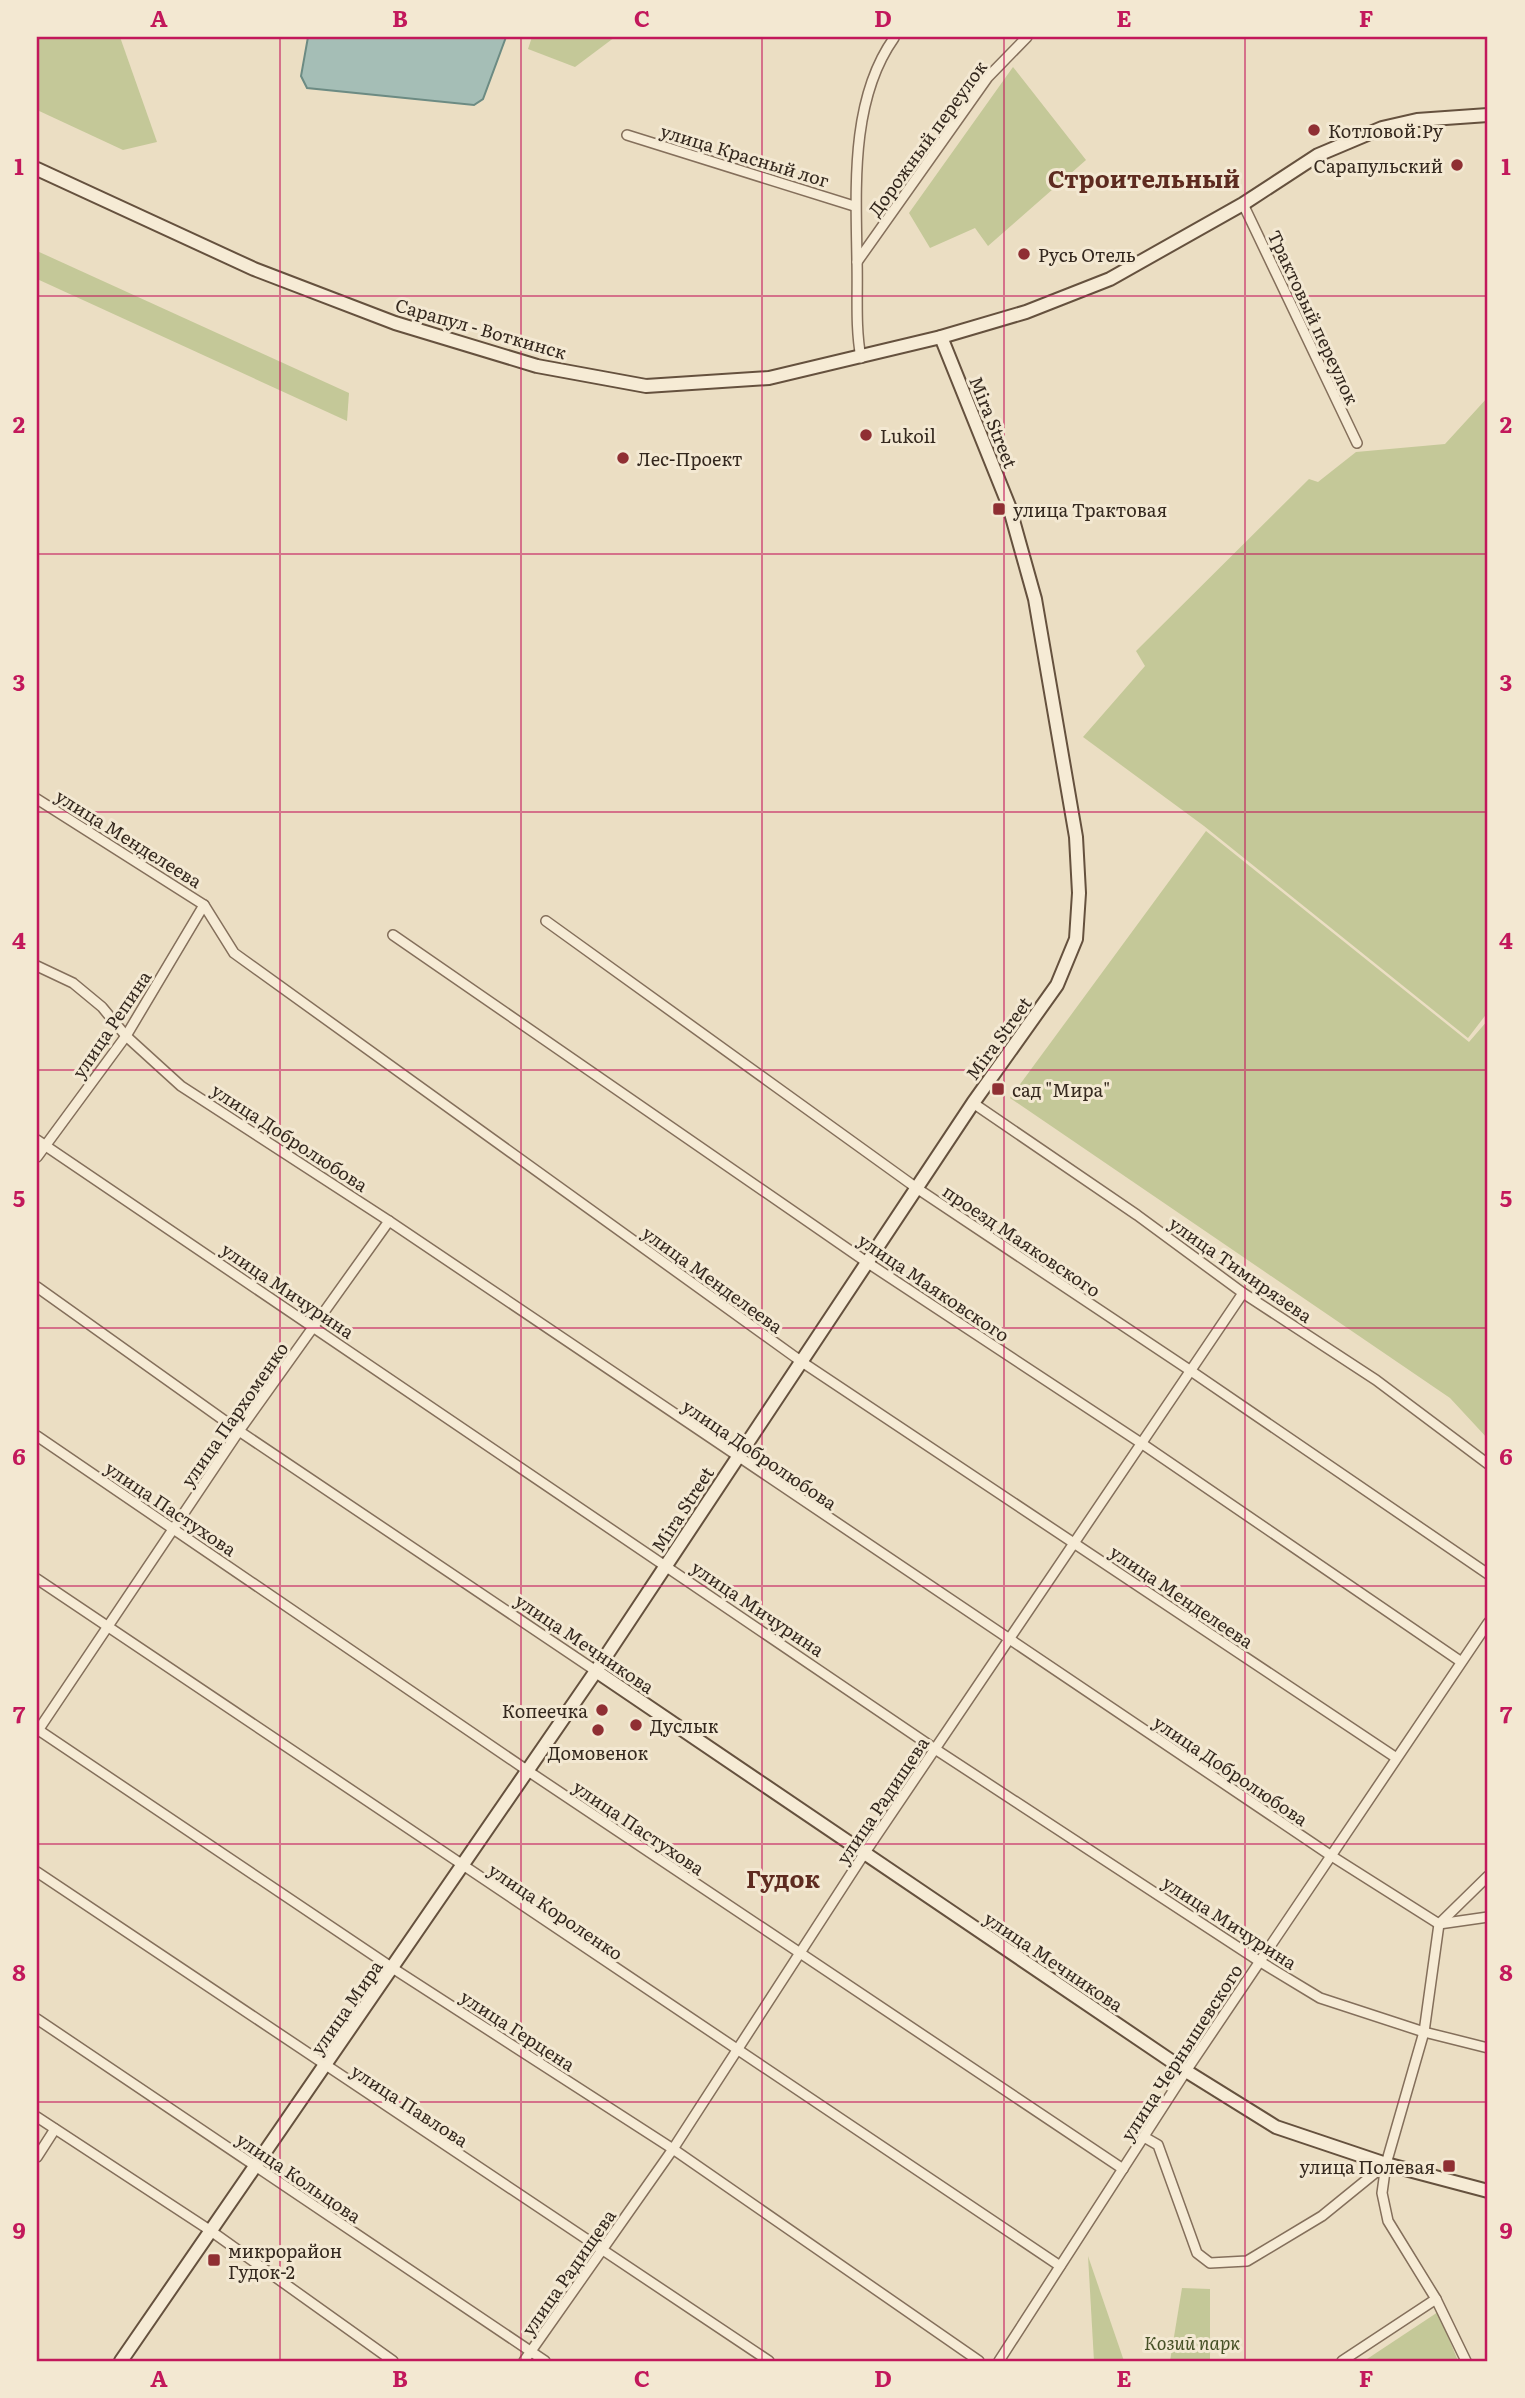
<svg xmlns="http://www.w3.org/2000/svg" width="1525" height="2398" font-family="Literata,serif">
<rect width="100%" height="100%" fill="#ebdec3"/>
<g fill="#c4c898">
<path d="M 37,37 L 120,37 L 157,142 L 123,150 L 37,110 Z"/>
<path d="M 532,37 L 615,37 L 575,67 L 528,49 Z"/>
<path d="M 1013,67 L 1086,160 L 988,246 L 975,228 L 930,248 L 909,213 Z"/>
<path d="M 37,251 L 349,393 L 347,421 L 37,279 Z"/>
<path d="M 1488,397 L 1488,1012 L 1468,1038 L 1204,826 L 1083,737 L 1145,666 L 1136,651 L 1309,479 L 1318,482 L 1356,452 L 1445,444 Z"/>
<path d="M 1206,831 L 1469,1042 L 1488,1020 L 1488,1439 L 1450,1398 L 1010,1098 Z"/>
<path d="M 1088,2256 L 1124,2361 L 1094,2361 Z"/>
<path d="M 1182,2288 L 1210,2289 L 1210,2361 L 1170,2361 Z"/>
<path d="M 1438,2312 L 1458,2361 L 1364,2361 Z"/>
</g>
<path fill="#a5beb6" stroke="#6c8b83" stroke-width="2" d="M 308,37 L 506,37 L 483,99 L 474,105 L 307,88 L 301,76 Z"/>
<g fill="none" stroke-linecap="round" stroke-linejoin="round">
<defs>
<g id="street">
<path d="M 627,135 L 854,206"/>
<path d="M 1243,204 L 1357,443"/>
<path d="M 857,262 L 988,77 L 1027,37"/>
<path d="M 861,358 C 855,326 858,294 857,261 C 856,188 850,100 894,38"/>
<path d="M 37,799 L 204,905 L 234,953 L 802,1362 L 1395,1757"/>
<path d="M 546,921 L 918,1189 L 1191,1371 L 1488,1574"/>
<path d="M 393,935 L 868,1263 L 1141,1443 L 1460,1661"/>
<path d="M 37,966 L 73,983 L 102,1007 L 126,1036 L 181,1086 L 389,1221 L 1330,1855 L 1439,1924 L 1488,1917"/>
<path d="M 973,1103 L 1137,1215 L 1243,1293 L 1376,1380 L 1488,1464"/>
<path d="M 37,1140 L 935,1749 L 1259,1961 L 1320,1998 L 1424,2032 L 1488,2048"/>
<path d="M 37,1157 L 126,1036 L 204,905"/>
<path d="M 37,1287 L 239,1431 L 596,1671"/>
<path d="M 37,1436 L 528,1771 L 1123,2169"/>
<path d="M 37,1579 L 1060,2266"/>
<path d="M 37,1729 L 394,1969 L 673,2149 L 979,2361"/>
<path d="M 37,1732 L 239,1431 L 389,1221"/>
<path d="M 37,1872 L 769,2361"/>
<path d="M 37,2019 L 545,2361"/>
<path d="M 37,2117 L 211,2231 L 393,2361"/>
<path d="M 1144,2137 L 1158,2145 L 1197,2253 L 1210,2263 L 1247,2261 L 1322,2216 L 1386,2164"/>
<path d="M 37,2157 L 55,2129"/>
<path d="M 524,2361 L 673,2149 L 864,1854 L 1243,1293"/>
<path d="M 999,2361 L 1186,2071 L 1488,1623"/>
<path d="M 1342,2361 L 1436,2299"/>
<path d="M 1466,2361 L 1436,2299 L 1388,2221 L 1382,2193 L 1386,2164 L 1424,2032 L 1439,1924 L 1488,1876"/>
</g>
<g id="secondary">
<path d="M 37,169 L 254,269 L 395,323 L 537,366 L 646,386 L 769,378 L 941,337 L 1026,312 L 1110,279 L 1243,204 L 1318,155 L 1382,128 L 1417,120 L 1488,115"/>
<path d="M 596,1671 L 1186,2071 L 1276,2127 L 1386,2164 L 1488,2191"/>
<path d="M 121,2361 L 596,1671 L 973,1103 L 1057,985 L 1076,939 L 1079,893 L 1076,837 L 1035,599 L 1009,506 L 941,337"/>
</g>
</defs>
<use href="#street" stroke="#846f5b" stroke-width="12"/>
<use href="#secondary" stroke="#65513e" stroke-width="16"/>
<use href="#street" stroke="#f6ebd5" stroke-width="9"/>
<use href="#secondary" stroke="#f6ebd5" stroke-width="12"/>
</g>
<path fill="none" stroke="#c2185b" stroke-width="2" stroke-opacity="0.55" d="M 280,37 L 280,2361M 521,37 L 521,2361M 762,37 L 762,2361M 1004,37 L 1004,2361M 1245,37 L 1245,2361M 37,296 L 1488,296M 37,554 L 1488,554M 37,812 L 1488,812M 37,1070 L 1488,1070M 37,1328 L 1488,1328M 37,1586 L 1488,1586M 37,1844 L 1488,1844M 37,2102 L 1488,2102"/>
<g fill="#8f2f33" stroke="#f3e8d2" stroke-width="2.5">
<circle cx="1314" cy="130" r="7"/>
<circle cx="1457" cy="165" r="7"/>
<circle cx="1024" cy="254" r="7"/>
<circle cx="866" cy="435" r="7"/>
<circle cx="623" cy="458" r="7"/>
<rect x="992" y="502" width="14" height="14" rx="3.5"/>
<rect x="991" y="1082" width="14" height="14" rx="3.5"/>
<circle cx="602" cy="1710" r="7"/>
<circle cx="636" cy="1725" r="7"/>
<circle cx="598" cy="1730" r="7"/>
<rect x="1442" y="2159" width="14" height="14" rx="3.5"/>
<rect x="207" y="2253" width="14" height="14" rx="3.5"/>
</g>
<g text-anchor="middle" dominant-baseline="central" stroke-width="6" stroke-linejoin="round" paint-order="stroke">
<g font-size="18" fill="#34281e" stroke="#f3e8d2" text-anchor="start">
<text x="1328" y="130">Котловой.Ру</text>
<text x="1443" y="165" text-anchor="end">Сарапульский</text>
<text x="1038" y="254">Русь Отель</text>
<text x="880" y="435">Lukoil</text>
<text x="637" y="458">Лес-Проект</text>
<text x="1013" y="509">улица Трактовая</text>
<text x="1012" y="1089">сад "Мира"</text>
<text x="588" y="1710" text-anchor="end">Копеечка</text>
<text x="650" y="1725">Дуслык</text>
<text x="598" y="1752" text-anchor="middle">Домовенок</text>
<text x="1435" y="2166" text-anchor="end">улица Полевая</text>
<text x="228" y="2250">микрорайон<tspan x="228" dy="21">Гудок-2</tspan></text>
</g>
<g font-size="18" fill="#34281e" stroke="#f3e8d2">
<text transform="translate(927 138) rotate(-54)">Дорожный переулок</text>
<text transform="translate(745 155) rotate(17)">улица Красный лог</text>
<text transform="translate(1314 317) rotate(65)">Трактовый переулок</text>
<text transform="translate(481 328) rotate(16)">Сарапул - Воткинск</text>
<text transform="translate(994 422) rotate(68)">Mira Street</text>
<text transform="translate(129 838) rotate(32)">улица Менделеева</text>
<text transform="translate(111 1024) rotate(-56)">улица Репина</text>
<text transform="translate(998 1038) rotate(-54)">Mira Street</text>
<text transform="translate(290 1137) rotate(33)">улица Добролюбова</text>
<text transform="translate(1022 1240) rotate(34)">проезд Маяковского</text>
<text transform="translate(1241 1269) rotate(35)">улица Тимирязева</text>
<text transform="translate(713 1279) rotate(36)">улица Менделеева</text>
<text transform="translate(934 1287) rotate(34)">улица Маяковского</text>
<text transform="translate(288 1290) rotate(34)">улица Мичурина</text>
<text transform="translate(234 1414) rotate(-55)">улица Пархоменко</text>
<text transform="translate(760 1454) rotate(34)">улица Добролюбова</text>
<text transform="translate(171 1508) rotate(34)">улица Пастухова</text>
<text transform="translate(682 1509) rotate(-57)">Mira Street</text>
<text transform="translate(1182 1596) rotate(34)">улица Менделеева</text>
<text transform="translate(758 1608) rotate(34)">улица Мичурина</text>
<text transform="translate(585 1643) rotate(34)">улица Мечникова</text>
<text transform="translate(1231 1770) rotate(34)">улица Добролюбова</text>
<text transform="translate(882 1800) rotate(-56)">улица Радищева</text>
<text transform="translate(639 1827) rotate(34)">улица Пастухова</text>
<text transform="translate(556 1911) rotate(34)">улица Короленко</text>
<text transform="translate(1230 1922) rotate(33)">улица Мичурина</text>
<text transform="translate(1054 1961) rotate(34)">улица Мечникова</text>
<text transform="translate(346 2007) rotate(-55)">улица Мира</text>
<text transform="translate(518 2030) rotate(33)">улица Герцена</text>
<text transform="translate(1181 2052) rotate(-57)">улица Чернышевского</text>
<text transform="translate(410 2105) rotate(33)">улица Павлова</text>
<text transform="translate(299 2177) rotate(34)">улица Кольцова</text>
<text transform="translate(568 2272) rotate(-55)">улица Радищева</text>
</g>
<g font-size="18" font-style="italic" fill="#465026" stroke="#f3e8d2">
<text x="1192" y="2342">Козий парк</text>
</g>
<g font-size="24" font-weight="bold" fill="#5e2b20" stroke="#f3e8d2">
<text x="1144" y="177">Строительный</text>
<text x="783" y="1877">Гудок</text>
</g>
</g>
<rect width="1525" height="2398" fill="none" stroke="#f3e8d2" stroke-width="77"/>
<rect x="38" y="38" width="1448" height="2322" fill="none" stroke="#c2185b" stroke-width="2.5"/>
<g font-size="23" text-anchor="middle" font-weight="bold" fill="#c2185b">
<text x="159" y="27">A</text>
<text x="400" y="27">B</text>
<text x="642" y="27">C</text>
<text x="883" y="27">D</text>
<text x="1124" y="27">E</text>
<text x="1366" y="27">F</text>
<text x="19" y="175">1</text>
<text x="1506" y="175">1</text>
<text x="19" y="433">2</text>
<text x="1506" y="433">2</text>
<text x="19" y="691">3</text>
<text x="1506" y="691">3</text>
<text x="19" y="949">4</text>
<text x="1506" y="949">4</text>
<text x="19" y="1207">5</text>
<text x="1506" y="1207">5</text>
<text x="19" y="1465">6</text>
<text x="1506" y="1465">6</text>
<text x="19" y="1723">7</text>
<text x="1506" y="1723">7</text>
<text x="19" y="1981">8</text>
<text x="1506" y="1981">8</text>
<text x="19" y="2239">9</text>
<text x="1506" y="2239">9</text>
<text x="159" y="2387">A</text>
<text x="400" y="2387">B</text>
<text x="642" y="2387">C</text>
<text x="883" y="2387">D</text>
<text x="1124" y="2387">E</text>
<text x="1366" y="2387">F</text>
</g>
</svg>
